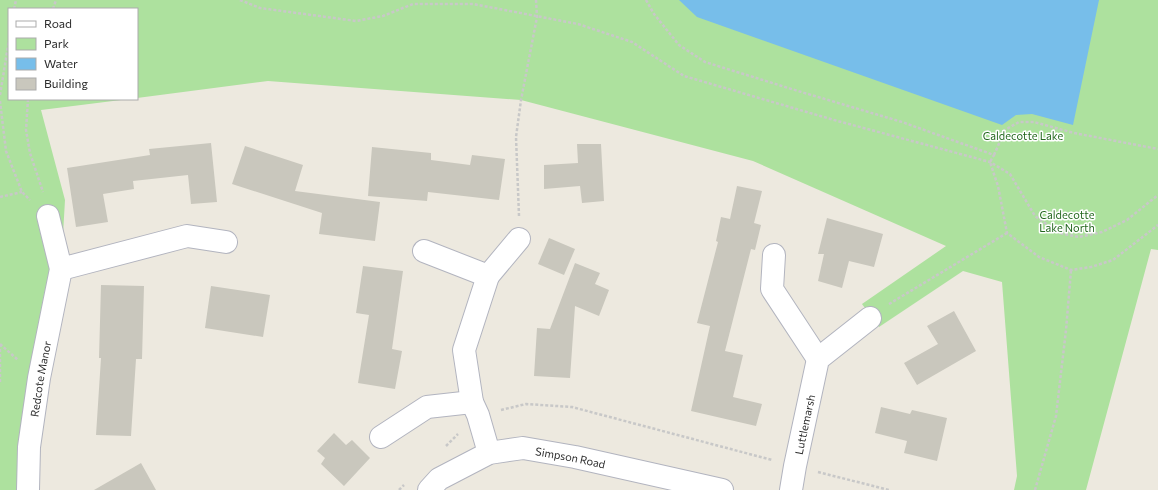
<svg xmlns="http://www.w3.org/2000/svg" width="1158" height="490" font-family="Commissioner,sans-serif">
<rect width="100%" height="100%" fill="#ede9df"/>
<path fill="#ade19e" d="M 0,0 L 1158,0 L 1158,250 L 1151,249 L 1086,490 L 1014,490 L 1017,476 L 1002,282 L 963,271 L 879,327 L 862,304 L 946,246 L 753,161 L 521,100 L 268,81 L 137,98 L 137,9 L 9,9 L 9,99 L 129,99 L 41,110 L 65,200 L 61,269 L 28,490 L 0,490 Z"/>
<path fill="#77beea" d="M 679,0 L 1099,0 L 1073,125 L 1032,114 L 1016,115 L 1002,125 L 697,17 Z"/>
<g fill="#c9c7bd">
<path d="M 211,143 L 217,202 L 191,204 L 188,175 L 133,181 L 134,189 L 103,194 L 108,222 L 76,227 L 67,168 L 150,155 L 149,149 Z"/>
<path d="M 577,144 L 601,144 L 604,201 L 582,203 L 580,186 L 544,189 L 544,165 L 578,163 Z"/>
<path d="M 245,146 L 303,165 L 295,191 L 380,202 L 375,241 L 319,234 L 322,213 L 232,184 Z"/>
<path d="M 372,147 L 431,153 L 431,160 L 470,165 L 472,155 L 505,159 L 499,200 L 428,192 L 427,201 L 368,196 Z"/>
<path d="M 737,186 L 762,191 L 754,223 L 761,225 L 755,250 L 751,249 L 725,351 L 743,355 L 733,397 L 762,404 L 756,426 L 691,411 L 710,326 L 697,323 L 718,242 L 716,241 L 721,217 L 730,219 Z"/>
<path d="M 827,218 L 883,234 L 874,267 L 849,261 L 842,288 L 818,281 L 824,254 L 818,254 Z"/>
<path d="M 549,238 L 575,249 L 564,275 L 538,264 Z"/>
<path d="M 575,263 L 600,273 L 595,284 L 609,290 L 599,316 L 575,306 L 570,378 L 534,376 L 537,328 L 550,329 Z"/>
<path d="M 363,266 L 403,271 L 392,349 L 402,351 L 395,389 L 358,383 L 369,315 L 356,313 Z"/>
<path d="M 101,285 L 144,286 L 142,359 L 136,359 L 131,436 L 96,435 L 101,358 L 99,358 Z"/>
<path d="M 211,286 L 270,295 L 263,337 L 205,328 Z"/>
<path d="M 954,311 L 976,351 L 917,385 L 904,363 L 938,344 L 927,326 Z"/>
<path d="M 881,407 L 910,414 L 912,410 L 947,418 L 937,461 L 904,453 L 907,441 L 875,433 Z"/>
<path d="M 334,433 L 346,445 L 352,440 L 370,458 L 344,486 L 321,464 L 325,458 L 317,451 Z"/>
<path d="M 141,463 L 156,490 L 94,490 Z"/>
</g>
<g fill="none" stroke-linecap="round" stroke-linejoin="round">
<defs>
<g id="street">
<path d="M 424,251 L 488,276 L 519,239"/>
<path d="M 774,255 L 772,289 L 818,359"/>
<path d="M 61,269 L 187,236 L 226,242"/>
<path d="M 488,276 L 464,350 L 472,402 L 478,415 L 489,453"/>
<path d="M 381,437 L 427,407 L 472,402"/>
<path id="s1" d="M 28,490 L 29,447 L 39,378 L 61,269 L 48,216"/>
<path id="s2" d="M 791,490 L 795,466 L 818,359 L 870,318"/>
</g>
<g id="secondary">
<path id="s3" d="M 429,490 L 439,479 L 489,453 L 523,448 L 575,457 L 722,490"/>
</g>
</defs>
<use href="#street" stroke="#b2b4bf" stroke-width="24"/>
<use href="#secondary" stroke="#b2b4bf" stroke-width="24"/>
<g stroke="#c8c8c8" stroke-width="2.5" stroke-dasharray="3 2" stroke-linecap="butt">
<path d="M 240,0 L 260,8 L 356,21 L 383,16 L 413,4 L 473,4 L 578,24 L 632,42 L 684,76 L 834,120 L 990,162 L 1010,174 L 1035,216 L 1059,233 L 1079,237 L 1102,232 L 1127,220 L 1158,195"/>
<path d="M 646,0 L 654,14 L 679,45 L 705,62 L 798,91 L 902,122 L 994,155 L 990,162 L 998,186 L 1007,233 L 1039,257 L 1071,270 L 1091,267 L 1113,260 L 1158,225"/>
<path d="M 14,9 L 16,0"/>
<path d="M 53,9 L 56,0"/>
<path d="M 0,95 L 9,40"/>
<path d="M 28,99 L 26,130 L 30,153 L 43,192"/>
<path d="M 0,101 L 6,151 L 22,192 L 30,200"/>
<path d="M 994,155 L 1005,130 L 1019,122 L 1034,122 L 1074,133 L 1158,149"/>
<path d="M 0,197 L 22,192"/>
<path d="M 519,216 L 516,137 L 521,100 L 537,17 L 536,0"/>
<path d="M 889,304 L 1007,233"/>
<path d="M 0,344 L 18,360"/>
<path d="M 0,382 L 0,345"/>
<path d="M 501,410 L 526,404 L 572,407 L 772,460"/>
<path d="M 446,446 L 458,434"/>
<path d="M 818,472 L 889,490"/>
<path d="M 399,490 L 404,485"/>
<path d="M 1035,490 L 1056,416 L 1066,330 L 1071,270"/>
</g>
<use href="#street" stroke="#fff" stroke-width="22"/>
<use href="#secondary" stroke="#fff" stroke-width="22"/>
</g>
<g text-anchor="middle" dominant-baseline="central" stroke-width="3" stroke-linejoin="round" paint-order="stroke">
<g font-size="11" fill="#24681e" stroke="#fff">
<text x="1023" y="135">Caldecotte Lake</text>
<text x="1067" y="214">Caldecotte<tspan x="1067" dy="13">Lake North</tspan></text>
</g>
<g font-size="11" fill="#2c2c2c" stroke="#fff">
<text stroke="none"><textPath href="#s1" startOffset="112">Redcote Manor</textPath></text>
<text stroke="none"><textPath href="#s2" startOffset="67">Luttlemarsh</textPath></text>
<text stroke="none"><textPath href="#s3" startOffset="154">Simpson Road</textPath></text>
</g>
</g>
<rect x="8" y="8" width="130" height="92" fill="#ffffff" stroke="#ababab"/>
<rect x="16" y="21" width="20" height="6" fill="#ffffff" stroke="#ababab"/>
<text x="44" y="28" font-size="12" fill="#2c2c2c">Road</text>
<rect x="16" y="38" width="20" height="12" fill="#ade19e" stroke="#ababab"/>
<text x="44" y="48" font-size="12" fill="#2c2c2c">Park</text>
<rect x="16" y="58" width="20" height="12" fill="#77beea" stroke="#ababab"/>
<text x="44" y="68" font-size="12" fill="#2c2c2c">Water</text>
<rect x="16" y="78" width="20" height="12" fill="#c9c7bd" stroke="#ababab"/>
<text x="44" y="88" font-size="12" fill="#2c2c2c">Building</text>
</svg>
